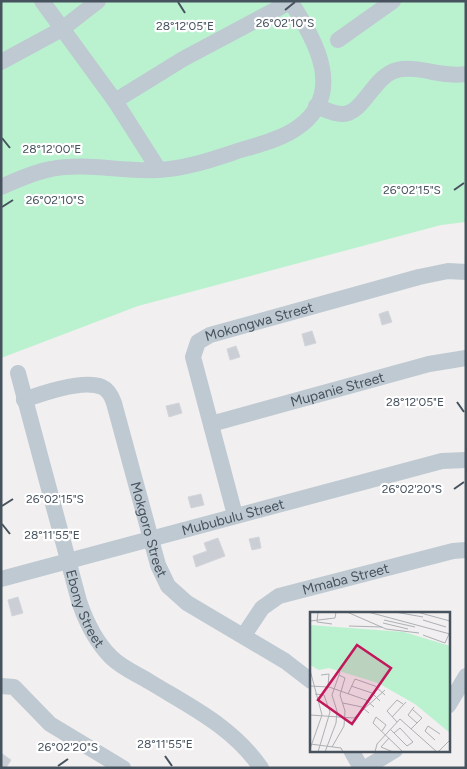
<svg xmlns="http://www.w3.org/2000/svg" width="467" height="769" font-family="Figtree,sans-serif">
<rect width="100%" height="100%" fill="#f1efef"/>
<path fill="#baf2cf" d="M 1,1 L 466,1 L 466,222 L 441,225 L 138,306 L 1,358 Z"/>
<g fill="#cbced4" stroke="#d2d5db">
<path d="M 388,311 L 392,322 L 382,325 L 379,314 Z"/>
<path d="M 312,331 L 316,343 L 305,346 L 302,334 Z"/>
<path d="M 236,346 L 240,357 L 230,360 L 227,349 Z"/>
<path d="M 179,403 L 182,413 L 169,417 L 166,406 Z"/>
<path d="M 201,494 L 204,505 L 191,508 L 188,497 Z"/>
<path d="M 259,537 L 261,548 L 252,550 L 249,539 Z"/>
<path d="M 218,538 L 225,556 L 196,567 L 193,556 L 207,551 L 204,543 Z"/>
<path d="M 18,597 L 23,613 L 12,616 L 8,600 Z"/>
<path d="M 1,753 L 11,760 L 6,768 L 1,768 Z"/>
</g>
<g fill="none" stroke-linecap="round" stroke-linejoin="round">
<g stroke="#bec9d2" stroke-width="16">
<path d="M 42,1 L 115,101 L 159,170"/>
<path d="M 338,40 L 393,1"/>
<path d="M 1,62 L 62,29 L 98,1"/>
<path d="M 115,101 L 183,59 L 290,2"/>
<path d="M 316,106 C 324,109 333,114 342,114 C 363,115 373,76 397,70 C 419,65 443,78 466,74"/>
<path d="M 1,187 C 17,180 34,172 51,169 C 86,162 121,172 157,170 C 186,169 213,159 241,150 C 258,145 278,140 294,130 C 348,96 316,41 290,1"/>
<path id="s1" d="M 18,373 L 79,601 C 86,622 95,641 111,657 C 122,668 137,674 150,682 C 191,707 233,727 261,768"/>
<path id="s2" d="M 24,400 C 43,393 83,379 102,387 C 109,390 112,397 114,403 L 158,565 L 168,586 L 187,603 L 285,661 L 311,681"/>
<path id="s3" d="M 211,424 L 429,364 L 466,358"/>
<path id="s4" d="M 235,515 L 193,357 L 198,342 L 210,335 L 419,277 L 448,271 L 466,272"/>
<path id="s5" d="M 1,579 L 442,461 L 466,460"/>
<path id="s6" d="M 244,635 L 262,608 L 279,596 L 453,551 L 466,550"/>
<path d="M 1,686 L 14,687 L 50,724 L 123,768"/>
<path d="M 448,706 L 466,676"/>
<path d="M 351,750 L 361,768"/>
<path d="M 365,768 L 395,750"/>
</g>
</g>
<path fill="none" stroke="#46525d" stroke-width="2" d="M 178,2 L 185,13M 285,10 L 295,2M 2,138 L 10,148M 454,190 L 464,183M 2,207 L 13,200M 457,402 L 464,412M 454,489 L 464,482M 2,506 L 13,499M 2,524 L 10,534M 165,756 L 172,766M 58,766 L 68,759"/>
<g text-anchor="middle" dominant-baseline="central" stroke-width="4.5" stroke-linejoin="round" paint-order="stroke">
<g font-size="14" fill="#46525d" stroke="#fff">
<text stroke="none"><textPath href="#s4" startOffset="244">Mokongwa Street</textPath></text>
<text stroke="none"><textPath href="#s3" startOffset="131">Mupanie Street</textPath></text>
<text stroke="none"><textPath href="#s5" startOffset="240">Mububulu Street</textPath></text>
<text stroke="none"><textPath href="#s2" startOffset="232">Mokgoro Street</textPath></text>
<text stroke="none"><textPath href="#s6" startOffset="122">Mmaba Street</textPath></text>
<text stroke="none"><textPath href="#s1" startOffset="245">Ebony Street</textPath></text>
</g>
</g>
<g transform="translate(310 612)">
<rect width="140" height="140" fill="#f1efef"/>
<path d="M 0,13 L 94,20 L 140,34 L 140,121 L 105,92 L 68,71 L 19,56 L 9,58 L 0,53 Z" fill="#baf2cf"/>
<path fill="none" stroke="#adb0b5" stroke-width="1" d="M 8,0 L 7,10 L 22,12M 37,0 L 76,17 L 109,21M 58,0 L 140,22M 85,0 L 113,5M 107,0 L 140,9M 74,8 L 105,15M 113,8 L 136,15M 0,9 L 25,6 L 26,0M 73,11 L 98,17M 39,14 L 72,15M 113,23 L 135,31 L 139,22M 0,58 L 12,103 L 0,137M 11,63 L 19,62 L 18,74M 0,74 L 19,75 L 56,88 L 64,95M 41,74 L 62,81 L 70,89M 5,82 L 14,83 L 20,100 L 8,140M 38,82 L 45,67 L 65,74 L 75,83M 33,91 L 52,95 L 59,101M 104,95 L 98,103 L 107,111M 0,103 L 44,106 L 75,78M 82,105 L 96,90M 87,110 L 77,99 L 87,88 L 93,92M 80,117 L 97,134 L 103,130 L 90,116 L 84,121M 101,117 L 112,106 L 102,97M 72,119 L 76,113 L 66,105 L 63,111 L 93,140M 79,126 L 71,135 L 83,140M 125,128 L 115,119 L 118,114 L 130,122M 0,132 L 31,136 L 33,140M 22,135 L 34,114 L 35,99 L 30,83 L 35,66 L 29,63M 15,140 L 26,111 L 27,99 L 22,83 L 30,60M 41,140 L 57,140M 65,140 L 67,132 L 90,107 L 127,140M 128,140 L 140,128"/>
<path fill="#c2185b" fill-opacity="0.15" stroke="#c2185b" stroke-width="2.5" d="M 47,33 L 81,56 L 42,112 L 8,88 Z"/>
<rect width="140" height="140" fill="none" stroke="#46525d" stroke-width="2.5"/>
</g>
<g font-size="12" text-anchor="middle" fill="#46525d" stroke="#fff" stroke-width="4.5" stroke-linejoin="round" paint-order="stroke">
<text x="285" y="27">26°02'10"S</text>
<text x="185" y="30">28°12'05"E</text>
<text x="52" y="153">28°12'00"E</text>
<text x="412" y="194">26°02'15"S</text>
<text x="55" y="204">26°02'10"S</text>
<text x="415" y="406">28°12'05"E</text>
<text x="412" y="493">26°02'20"S</text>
<text x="55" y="503">26°02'15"S</text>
<text x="52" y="539">28°11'55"E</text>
<text x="165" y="748">28°11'55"E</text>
<text x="68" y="751">26°02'20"S</text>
</g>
<rect width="467" height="769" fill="none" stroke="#46525d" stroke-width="5"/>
</svg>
